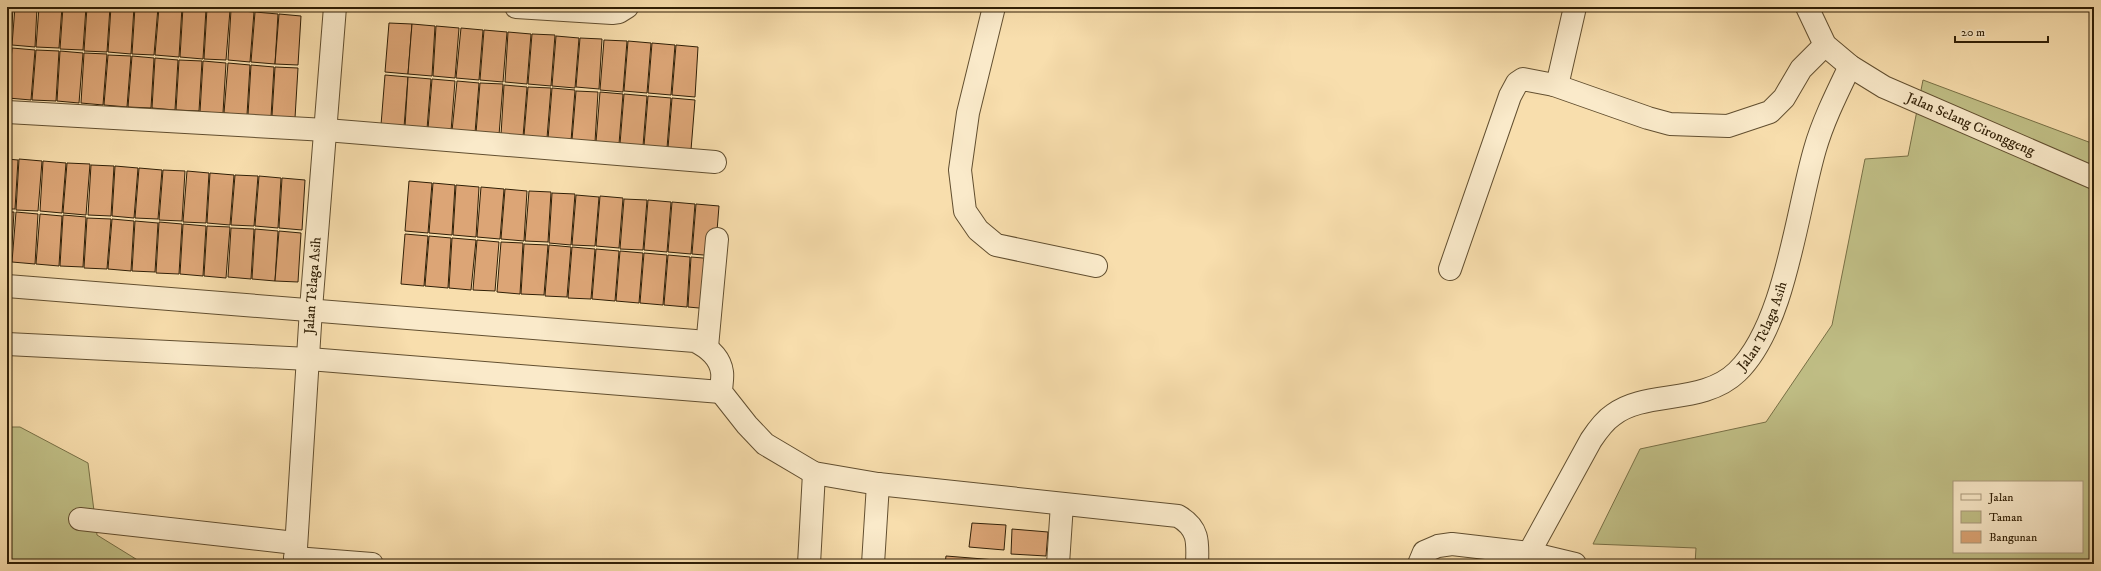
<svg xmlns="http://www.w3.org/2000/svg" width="2101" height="571" font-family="'IM FELL DW Pica',serif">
<rect width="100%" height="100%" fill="#f8dead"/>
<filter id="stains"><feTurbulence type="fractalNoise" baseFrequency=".005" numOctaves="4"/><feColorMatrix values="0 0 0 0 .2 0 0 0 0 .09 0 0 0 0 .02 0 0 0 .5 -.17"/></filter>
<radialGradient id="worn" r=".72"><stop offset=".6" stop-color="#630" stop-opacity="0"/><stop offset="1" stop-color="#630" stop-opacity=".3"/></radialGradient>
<g fill="#c1c087" stroke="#787046" fill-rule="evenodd">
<path d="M 1923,80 L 2094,144 L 2094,564 L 1695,564 L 1696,548 L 1593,544 L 1640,449 L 1766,422 L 1832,325 L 1865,159 L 1908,156 ZM 1954,482 L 2082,482 L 2082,552 L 1954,552 Z"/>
<path d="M 7,427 L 20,427 L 88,463 L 97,535 L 144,564 L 7,564 Z"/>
</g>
<g fill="#dca576" stroke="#301f06">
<path d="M 7,7 L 13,7 L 11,45 L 7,45 Z"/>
<path d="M 15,7 L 37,7 L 35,47 L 12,45 Z"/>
<path d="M 39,7 L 62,7 L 59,48 L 36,47 Z"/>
<path d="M 63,7 L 86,7 L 83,50 L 60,49 Z"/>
<path d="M 87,7 L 110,7 L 107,52 L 84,51 Z"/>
<path d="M 111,7 L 134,7 L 131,54 L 108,52 Z"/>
<path d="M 135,7 L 158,7 L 154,55 L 132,54 Z"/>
<path d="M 159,7 L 182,7 L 179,57 L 155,55 Z"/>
<path d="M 183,7 L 206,9 L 203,59 L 180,57 Z"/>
<path d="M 207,8 L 230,10 L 226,60 L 204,59 Z"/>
<path d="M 231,10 L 254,12 L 250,62 L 228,60 Z"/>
<path d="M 255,12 L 278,14 L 275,64 L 251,62 Z"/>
<path d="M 279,14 L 301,16 L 298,65 L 275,64 Z"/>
<path d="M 389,23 L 412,24 L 408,74 L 385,72 Z"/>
<path d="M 412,24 L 435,26 L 432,76 L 408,74 Z"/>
<path d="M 436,26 L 459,28 L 455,78 L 433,76 Z"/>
<path d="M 461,28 L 483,30 L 479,80 L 456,78 Z"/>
<path d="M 484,30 L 507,32 L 503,82 L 480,80 Z"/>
<path d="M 508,32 L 531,34 L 527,84 L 505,82 Z"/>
<path d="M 532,34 L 555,35 L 551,86 L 528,84 Z"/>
<path d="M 556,36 L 579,38 L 575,88 L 552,86 Z"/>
<path d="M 580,38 L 602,39 L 599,89 L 576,87 Z"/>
<path d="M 604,40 L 627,41 L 623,92 L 600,90 Z"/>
<path d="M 628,41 L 651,43 L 647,93 L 624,91 Z"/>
<path d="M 652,43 L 675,45 L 671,95 L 648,93 Z"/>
<path d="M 676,45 L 698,47 L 695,97 L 672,95 Z"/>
<path d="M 7,48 L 10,48 L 7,98 Z"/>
<path d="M 12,48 L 35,50 L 31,100 L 8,98 Z"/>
<path d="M 36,50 L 59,51 L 56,101 L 32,100 Z"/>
<path d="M 60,51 L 83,53 L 79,103 L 57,101 Z"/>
<path d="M 84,53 L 107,54 L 103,105 L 81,103 Z"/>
<path d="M 108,55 L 131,56 L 127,107 L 104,105 Z"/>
<path d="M 132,56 L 154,58 L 151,108 L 128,107 Z"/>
<path d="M 155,58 L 178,60 L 175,110 L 152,108 Z"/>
<path d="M 179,60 L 202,61 L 199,111 L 176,110 Z"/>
<path d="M 203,61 L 226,63 L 223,113 L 200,112 Z"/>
<path d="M 228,63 L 250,65 L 247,115 L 224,113 Z"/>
<path d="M 251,65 L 274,67 L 271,117 L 248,115 Z"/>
<path d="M 275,67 L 298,68 L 295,118 L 272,116 Z"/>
<path d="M 385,75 L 408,77 L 404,127 L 381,125 Z"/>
<path d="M 408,77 L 431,79 L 427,129 L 405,127 Z"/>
<path d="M 432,79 L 455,81 L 451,131 L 428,129 Z"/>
<path d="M 457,81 L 479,83 L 475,133 L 452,131 Z"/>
<path d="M 480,83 L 503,84 L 499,135 L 476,133 Z"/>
<path d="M 504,85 L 527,87 L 523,137 L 501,135 Z"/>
<path d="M 528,87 L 551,88 L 547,138 L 524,136 Z"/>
<path d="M 552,88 L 575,90 L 571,141 L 548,139 Z"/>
<path d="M 576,91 L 598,92 L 595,142 L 572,140 Z"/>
<path d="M 600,92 L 623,94 L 619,144 L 596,142 Z"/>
<path d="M 624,94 L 647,96 L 643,146 L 620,144 Z"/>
<path d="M 648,96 L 671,98 L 667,148 L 644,146 Z"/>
<path d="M 672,98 L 695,100 L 691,150 L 668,148 Z"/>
<path d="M 7,159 L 18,160 L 15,209 L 7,209 Z"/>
<path d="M 19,159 L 42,161 L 38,211 L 16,210 Z"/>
<path d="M 43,161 L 66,163 L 62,213 L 40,211 Z"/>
<path d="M 67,163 L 90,164 L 86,215 L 63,213 Z"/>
<path d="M 91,165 L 114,166 L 111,216 L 88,215 Z"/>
<path d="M 115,166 L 138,168 L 134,218 L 112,216 Z"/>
<path d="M 139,168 L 162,170 L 158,219 L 135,218 Z"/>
<path d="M 163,170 L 185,171 L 182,221 L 159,220 Z"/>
<path d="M 187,171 L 209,173 L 206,223 L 183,222 Z"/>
<path d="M 210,173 L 234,175 L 230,225 L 207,223 Z"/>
<path d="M 235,175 L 258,176 L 254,226 L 231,225 Z"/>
<path d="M 259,176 L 281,178 L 278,228 L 255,226 Z"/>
<path d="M 282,178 L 305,180 L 302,230 L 279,228 Z"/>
<path d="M 409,181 L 432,183 L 428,233 L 405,231 Z"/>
<path d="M 433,183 L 455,185 L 452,235 L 429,233 Z"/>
<path d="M 456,185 L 479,187 L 476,237 L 453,235 Z"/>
<path d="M 481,187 L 504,189 L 500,239 L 477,237 Z"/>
<path d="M 505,189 L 527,191 L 524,241 L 501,239 Z"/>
<path d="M 529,191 L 551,192 L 548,242 L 525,241 Z"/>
<path d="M 552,193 L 575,194 L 571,245 L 549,243 Z"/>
<path d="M 576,195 L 599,197 L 595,246 L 572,245 Z"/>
<path d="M 600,196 L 623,198 L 619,248 L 596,246 Z"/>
<path d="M 624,199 L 647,200 L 643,250 L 620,249 Z"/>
<path d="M 648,200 L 671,202 L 667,252 L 644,250 Z"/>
<path d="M 672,202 L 695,204 L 691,254 L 668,252 Z"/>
<path d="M 696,204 L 719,206 L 715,256 L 692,254 Z"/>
<path d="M 7,212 L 14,212 L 11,262 L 7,262 Z"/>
<path d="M 16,212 L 38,214 L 35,264 L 12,262 Z"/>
<path d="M 40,214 L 62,216 L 59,266 L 36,264 Z"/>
<path d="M 63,215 L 86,217 L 83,267 L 60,266 Z"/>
<path d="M 87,218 L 111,219 L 107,269 L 84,268 Z"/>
<path d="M 112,219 L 134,221 L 131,271 L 108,269 Z"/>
<path d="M 135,221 L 158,223 L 155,272 L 132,271 Z"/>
<path d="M 159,222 L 182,224 L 179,274 L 156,273 Z"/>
<path d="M 183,224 L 206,226 L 203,276 L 180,274 Z"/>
<path d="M 207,226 L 230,227 L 226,278 L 204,276 Z"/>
<path d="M 231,228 L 254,229 L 251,279 L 228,277 Z"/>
<path d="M 255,229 L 278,231 L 275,281 L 252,279 Z"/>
<path d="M 279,231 L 301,233 L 298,282 L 275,281 Z"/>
<path d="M 405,234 L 428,236 L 424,286 L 401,284 Z"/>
<path d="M 429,236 L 451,238 L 448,288 L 425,286 Z"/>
<path d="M 452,238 L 476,240 L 471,290 L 449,288 Z"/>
<path d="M 477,240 L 499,242 L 495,291 L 473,290 Z"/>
<path d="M 501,242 L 523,243 L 520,294 L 497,292 Z"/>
<path d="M 524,244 L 548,245 L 544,295 L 521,294 Z"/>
<path d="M 549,245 L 571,247 L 567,297 L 545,296 Z"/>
<path d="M 572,247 L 595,249 L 591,299 L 568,298 Z"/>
<path d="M 596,249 L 619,251 L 615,301 L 592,299 Z"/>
<path d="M 620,251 L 643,253 L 639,303 L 616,301 Z"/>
<path d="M 644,253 L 667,255 L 663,305 L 640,303 Z"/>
<path d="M 668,255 L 690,257 L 687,307 L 664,305 Z"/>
<path d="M 691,257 L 715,259 L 710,309 L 688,307 Z"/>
<path d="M 972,523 L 1006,525 L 1004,550 L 969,547 Z"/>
<path d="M 1012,529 L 1048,532 L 1046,556 L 1011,554 Z"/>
<path d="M 946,556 L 996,560 L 996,564 L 945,564 Z"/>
<path d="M 999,560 L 1048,564 L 998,564 Z"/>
</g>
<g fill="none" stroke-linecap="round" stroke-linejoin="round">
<defs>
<g id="minor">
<path d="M 516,7 L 612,13 L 619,12 L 627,7"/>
<path d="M 994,7 L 968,113 L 960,170 L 965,211 L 978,230 L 996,245 L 1096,266"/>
<path id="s1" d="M 1807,7 L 1825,45 L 1850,66 L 1884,87 L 2094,178"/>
<path d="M 1554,85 L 1648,118 L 1670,124 L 1728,126 L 1770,112 L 1784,98 L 1801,69 L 1825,45"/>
<path d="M 7,112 L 326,130 L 715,162"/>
<path d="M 1450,269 L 1510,96 L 1517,83 L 1523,79 L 1554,85 L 1559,77 L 1575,7"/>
<path d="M 7,286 L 695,341 C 707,347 720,357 722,372 C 723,378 721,386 721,392 L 747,425 L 765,444 L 814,473 L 878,484 L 1178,516 C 1199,528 1198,542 1197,564"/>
<path d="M 7,344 L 309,359 L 721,392"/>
<path d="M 707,347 L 717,239"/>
<path d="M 80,519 L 295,543"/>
<path id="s2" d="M 1529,553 L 1591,440 C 1597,431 1604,421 1613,415 C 1645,390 1703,405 1737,372 C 1785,326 1796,214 1815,149 C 1823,121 1837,93 1850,66"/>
<path d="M 295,558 L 372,564"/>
<path id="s3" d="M 295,564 L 311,309 L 335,7"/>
<path d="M 809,564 L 814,473"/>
<path d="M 873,564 L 878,484"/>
<path d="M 1058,564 L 1062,504"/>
<path d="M 1419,564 L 1424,552 L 1438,546 L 1452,544 L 1529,553 L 1575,564"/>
</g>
</defs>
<use href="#minor" stroke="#624f30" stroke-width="24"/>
<use href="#minor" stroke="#faeaca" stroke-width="22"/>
</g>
<g text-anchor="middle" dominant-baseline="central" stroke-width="3" stroke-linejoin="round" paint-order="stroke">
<g font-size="14" fill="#301f06" stroke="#faeaca">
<text stroke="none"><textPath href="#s1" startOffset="209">Jalan Selang Cironggeng</textPath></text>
<text stroke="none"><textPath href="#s3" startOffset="279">Jalan Telaga Asih</textPath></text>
<text stroke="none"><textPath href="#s2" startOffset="349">Jalan Telaga Asih</textPath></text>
</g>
</g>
<rect width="2101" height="571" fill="none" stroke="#f8dead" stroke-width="24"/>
<rect x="8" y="8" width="2085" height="555" fill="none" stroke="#301f06" stroke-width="2"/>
<rect x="12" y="12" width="2077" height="547" fill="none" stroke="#301f06"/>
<rect x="1953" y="481" width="130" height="72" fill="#faeaca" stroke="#a9997c"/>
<rect x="1961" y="494" width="20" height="6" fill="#faeaca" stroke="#a9997c"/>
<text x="1989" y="501" font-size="12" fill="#301f06">Jalan</text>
<rect x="1961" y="511" width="20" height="12" fill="#c1c087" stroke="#a9997c"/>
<text x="1989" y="521" font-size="12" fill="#301f06">Taman</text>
<rect x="1961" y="531" width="20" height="12" fill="#dca576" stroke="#a9997c"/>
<text x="1989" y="541" font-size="12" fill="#301f06">Bangunan</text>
<path d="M1955 36v6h93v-6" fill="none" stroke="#301f06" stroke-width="2"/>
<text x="1961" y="36" font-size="12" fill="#301f06" stroke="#faeaca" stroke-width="3" paint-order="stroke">20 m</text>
<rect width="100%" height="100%" filter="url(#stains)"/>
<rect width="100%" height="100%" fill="url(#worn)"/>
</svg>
